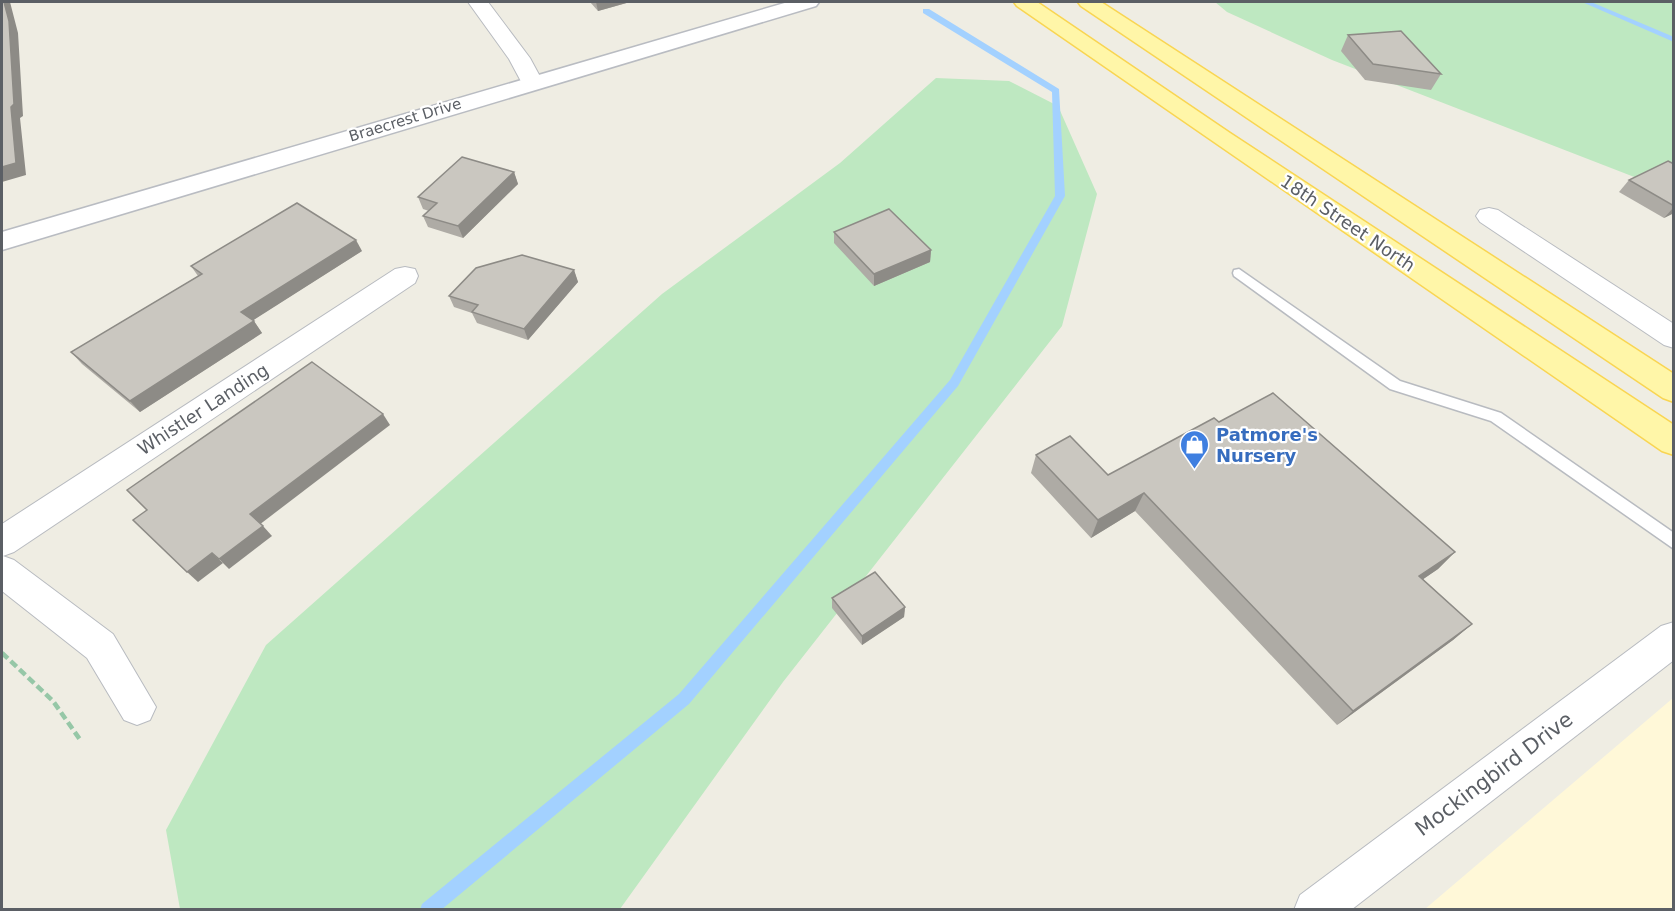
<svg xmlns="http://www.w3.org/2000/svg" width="1675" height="911" font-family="'DejaVu Sans',sans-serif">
<rect width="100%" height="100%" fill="#efede3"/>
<path fill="#fff8d8" d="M 1673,698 L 1673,909 L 1425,909 Z"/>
<g fill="#bee8c1">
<path d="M 1215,2 L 1673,2 L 1673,192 L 1332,60 L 1227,12 Z"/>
<path d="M 936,78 L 1009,81 L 1058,106 L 1097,194 L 1062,326 L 783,682 L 620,909 L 180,909 L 166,830 L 266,645 L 662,294 L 840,163 Z"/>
</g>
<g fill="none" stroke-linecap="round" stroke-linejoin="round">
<g fill="#a3d1ff" fill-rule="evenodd">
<path d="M 1582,2 L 1591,2 L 1674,37 L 1674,42 Z"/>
<path d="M 923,9 L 929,9 L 1059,89 L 1065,196 L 958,386 L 689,704 L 441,910 L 420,910 L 422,904 L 679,694 L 950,380 L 1055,196 L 1052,92 L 923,13 Z"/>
</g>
<defs>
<path id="lane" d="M 1239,269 L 1400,381 L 1501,413 L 1674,533 L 1674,549 L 1491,421 L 1390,389 L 1234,276 L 1233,273 L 1234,270 Z"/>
<g id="street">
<path d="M 468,2 L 488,2 L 530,58 L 543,82 L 540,87 L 532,89 L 524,87 L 509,59 Z"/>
<path d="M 1489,208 L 1498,210 L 1674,324 L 1674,348 L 1664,345 L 1480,222 L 1476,216 L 1480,210 Z"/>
<path d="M 405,267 L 415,269 L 418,276 L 415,283 L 14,552 L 3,556 L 14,560 L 113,634 L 156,707 L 150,720 L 137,725 L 124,720 L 87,658 L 2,591 L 2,524 L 395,269 Z"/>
<path d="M 1674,622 L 1674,660 L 1351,910 L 1294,910 L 1300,895 L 1661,626 Z"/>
</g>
<path id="secondary" d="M 788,2 L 819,2 L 816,6 L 2,250 L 2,232 Z"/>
<g id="primary">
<path d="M 1014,2 L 1037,2 L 1230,133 L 1674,425 L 1674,455 L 1662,451 L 1017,6 Z"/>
<path d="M 1078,2 L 1101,2 L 1674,374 L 1674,402 L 1663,398 L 1081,6 Z"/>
</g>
</defs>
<use href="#lane" stroke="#b8bbc0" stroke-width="3"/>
<use href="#street" stroke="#b8bbc0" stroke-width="2"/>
<use href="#secondary" stroke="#b9bcc2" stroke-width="3"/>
<use href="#primary" stroke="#f9d552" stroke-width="3"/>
<path stroke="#96c7a7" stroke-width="4.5" stroke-dasharray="8 4" stroke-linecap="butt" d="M 2,653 L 53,701 L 81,741"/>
<use href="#lane" fill="#fff" fill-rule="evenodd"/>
<use href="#street" fill="#fff" fill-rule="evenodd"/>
<use href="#secondary" fill="#fff" fill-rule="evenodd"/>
<use href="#primary" fill="#fff6a8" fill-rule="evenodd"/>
</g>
<g fill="#aeaba5">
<path d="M 590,2 L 630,2 L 598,11 Z"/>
<path d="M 1348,35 L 1441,74 L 1431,90 L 1365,80 L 1341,51 Z"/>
<path d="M 1674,164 L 1674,213 L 1664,218 L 1619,192 L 1629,180 Z"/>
<path d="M 514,172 L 518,184 L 463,238 L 428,227 L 423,216 L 429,211 L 423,209 L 418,197 Z"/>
<path d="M 834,232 L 931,250 L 930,262 L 874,286 L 834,243 Z"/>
<path d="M 362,251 L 253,320 L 262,333 L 140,412 L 82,364 L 71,352 L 198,276 L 191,266 Z"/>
<path d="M 574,270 L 578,282 L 528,340 L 477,323 L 472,313 L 454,307 L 449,296 Z"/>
<path d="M 1219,422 L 1455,552 L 1438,569 L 1423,579 L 1472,624 L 1453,640 L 1337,725 L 1135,511 L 1091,538 L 1031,473 L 1036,455 L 1108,475 Z"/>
<path d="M 832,598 L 905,607 L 904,617 L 862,645 L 832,608 Z"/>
</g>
<g fill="#8d8b86">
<path d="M 4,2 L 10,2 L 18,33 L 23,116 L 20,118 L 26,175 L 2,182 Z"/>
<path d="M 596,2 L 630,2 L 598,11 Z"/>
<path d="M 514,172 L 518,184 L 463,238 L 458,226 Z"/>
<path d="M 1674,207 L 1674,213 L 1664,218 Z"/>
<path d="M 356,240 L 362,251 L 249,323 L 241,312 Z"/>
<path d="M 931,250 L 930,262 L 874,286 L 874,274 Z"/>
<path d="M 574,270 L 578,282 L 528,340 L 524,329 Z"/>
<path d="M 254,321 L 262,333 L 140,412 L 130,401 Z"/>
<path d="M 383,414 L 390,425 L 259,525 L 250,514 Z"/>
<path d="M 1144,493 L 1135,511 L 1091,538 L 1098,520 Z"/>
<path d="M 263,526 L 272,536 L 229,569 L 219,559 Z"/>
<path d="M 1455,552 L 1438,569 L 1403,593 L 1419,576 Z"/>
<path d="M 212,553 L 223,563 L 198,582 L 187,572 Z"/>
<path d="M 905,607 L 904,617 L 862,645 L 862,636 Z"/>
<path d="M 1472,624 L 1453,640 L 1337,725 L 1353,711 Z"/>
</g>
<g fill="#cac7c0" stroke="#8d8b86" stroke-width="1.5">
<path d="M 2,2 L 4,2 L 9,21 L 14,104 L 11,107 L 16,163 L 2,167 Z"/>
<path d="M 1401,31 L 1441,74 L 1373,64 L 1348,35 Z"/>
<path d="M 462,157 L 514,172 L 458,226 L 423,216 L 437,203 L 418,197 Z"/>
<path d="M 1668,161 L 1674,164 L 1674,206 L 1629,180 Z"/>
<path d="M 297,203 L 356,240 L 241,312 L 254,321 L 130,401 L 71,352 L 202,274 L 191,266 Z"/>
<path d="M 889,209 L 931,250 L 874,274 L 834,232 Z"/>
<path d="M 522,255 L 574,270 L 524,329 L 472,312 L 478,305 L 449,296 L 476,268 Z"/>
<path d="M 312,362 L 383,414 L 250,514 L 263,526 L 219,559 L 212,553 L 187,572 L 133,520 L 147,510 L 127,490 Z"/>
<path d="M 1273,393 L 1455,552 L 1419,576 L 1472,624 L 1353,711 L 1144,493 L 1098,520 L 1036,455 L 1070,436 L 1108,475 L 1214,418 L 1219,422 Z"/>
<path d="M 875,572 L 905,607 L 862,636 L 832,598 Z"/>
</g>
<defs>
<symbol id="shop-pin" viewBox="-11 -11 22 30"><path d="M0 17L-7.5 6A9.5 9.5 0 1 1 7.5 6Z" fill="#3f7fe0" stroke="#fff"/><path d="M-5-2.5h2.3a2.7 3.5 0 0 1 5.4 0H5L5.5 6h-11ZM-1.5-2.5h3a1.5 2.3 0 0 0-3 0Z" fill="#fff"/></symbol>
</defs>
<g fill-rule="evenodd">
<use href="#shop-pin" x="1178" y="428" width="33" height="45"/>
</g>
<g text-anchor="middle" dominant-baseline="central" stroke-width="4.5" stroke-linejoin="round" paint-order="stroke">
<g font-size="15" fill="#5b5f65" stroke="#fff">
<text transform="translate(405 120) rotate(-17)">Braecrest Drive</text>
</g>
<g font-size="18" fill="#5b5f65" stroke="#fff">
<text transform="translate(1348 223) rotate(34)">18th Street North</text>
<text transform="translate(203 409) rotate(-33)">Whistler Landing</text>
</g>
<g font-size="18" font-weight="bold" fill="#366cbe" stroke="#fff" text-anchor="start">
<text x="1216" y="434">Patmore's<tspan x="1216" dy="21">Nursery</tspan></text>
</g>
<g font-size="21" fill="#5b5f65" stroke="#fff">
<text transform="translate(1494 774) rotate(-37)">Mockingbird Drive</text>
</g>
</g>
<rect width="1675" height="911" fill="none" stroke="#5b5f65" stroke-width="6"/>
</svg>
